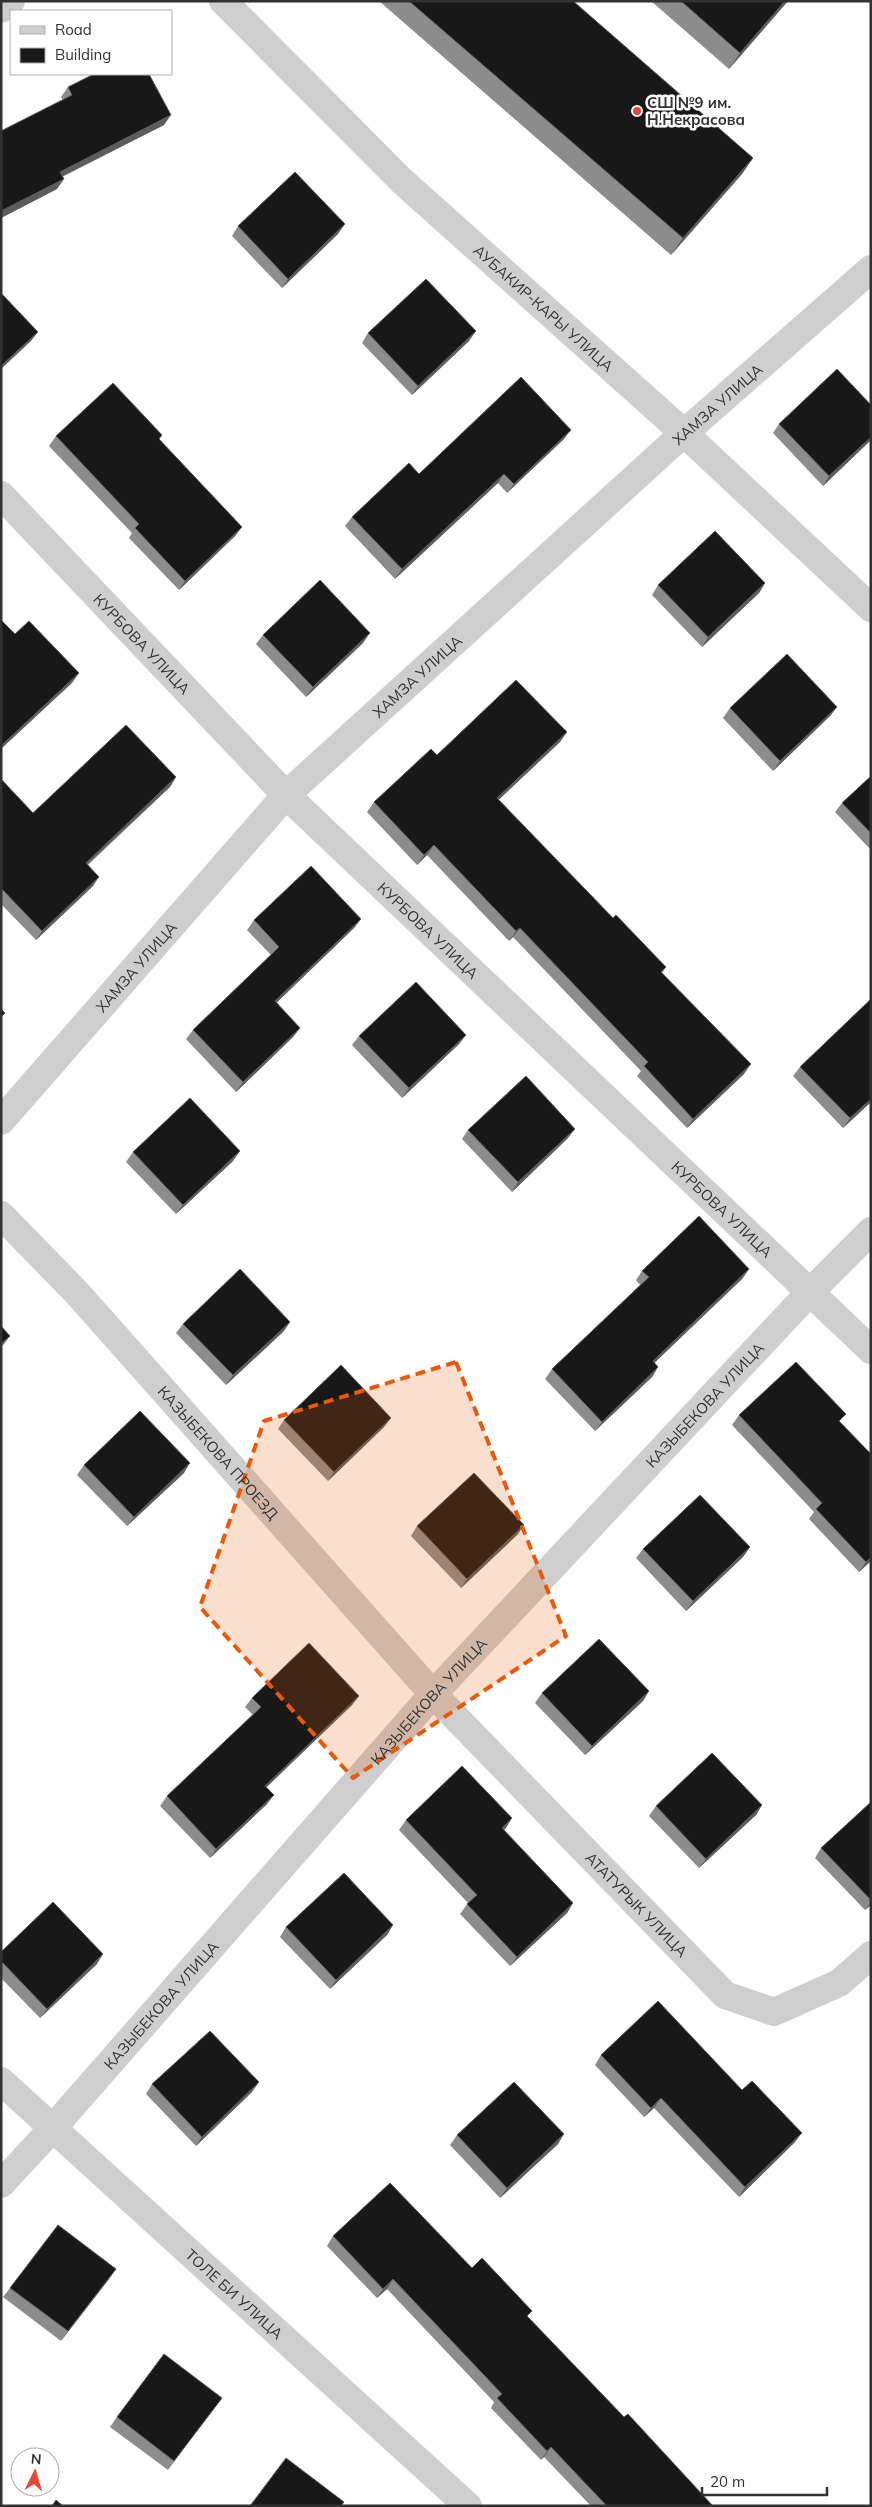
<svg xmlns="http://www.w3.org/2000/svg" width="872" height="2507" font-family="Mulish,sans-serif">
<rect width="100%" height="100%" fill="#fff"/>
<g fill="none" stroke-linecap="round" stroke-linejoin="round">
<g stroke="#cecece" stroke-width="28">
<path id="s1" d="M 223,1 L 402,181 L 684,433 L 871,608"/>
<path d="M 1,9 L 11,1"/>
<path id="s2" d="M 1,495 L 286,795 L 871,1350"/>
<path id="s3" d="M 1,1121 L 286,795 L 684,433 L 871,269"/>
<path id="s4" d="M 1,1215 L 78,1294 L 433,1694 L 725,1995 L 774,2012 L 839,1983 L 871,1955"/>
<path id="s5" d="M 1,2184 L 52,2129 L 433,1694 L 810,1292 L 871,1231"/>
</g>
<path stroke="#cecece" stroke-width="28" id="s6" d="M 1,2081 L 468,2506"/>
</g>
<g fill="#8c8c8c">
<path d="M 379,1 L 573,1 L 753,158 L 742,174 L 671,255 Z"/>
<path d="M 651,1 L 788,1 L 729,69 Z"/>
<path d="M 68,87 L 164,125 L 62,177 L 57,189 L 1,218 L 1,131 L 63,100 L 61,97 Z"/>
<path d="M 238,226 L 338,234 L 282,288 L 232,236 Z"/>
<path d="M 368,333 L 469,341 L 412,395 L 362,343 Z"/>
<path d="M 779,424 L 871,440 L 823,486 L 773,433 Z"/>
<path d="M 56,436 L 159,440 L 242,527 L 235,536 L 179,590 L 129,538 L 132,533 L 49,446 Z"/>
<path d="M 564,439 L 507,493 L 498,483 L 395,579 L 345,526 L 352,517 L 419,474 Z"/>
<path d="M 765,583 L 759,593 L 702,647 L 652,595 L 658,585 Z"/>
<path d="M 263,635 L 363,643 L 306,697 L 256,644 Z"/>
<path d="M 837,707 L 830,716 L 773,771 L 723,718 L 730,708 Z"/>
<path d="M 567,732 L 560,742 L 498,800 L 613,918 L 666,967 L 662,973 L 744,1074 L 687,1128 L 637,1076 L 641,1071 L 513,937 L 509,941 L 427,855 L 417,865 L 367,812 L 374,802 L 437,755 Z"/>
<path d="M 871,776 L 871,850 L 835,812 L 842,803 Z"/>
<path d="M 176,777 L 170,787 L 88,865 L 93,886 L 36,940 L 1,904 L 1,779 L 33,813 Z"/>
<path d="M 361,919 L 354,928 L 276,1003 L 300,1028 L 293,1037 L 236,1092 L 186,1039 L 193,1030 L 271,955 L 247,930 L 254,920 Z"/>
<path d="M 871,999 L 871,1102 L 843,1128 L 793,1076 L 800,1067 Z"/>
<path d="M 466,1035 L 459,1044 L 402,1098 L 352,1045 L 359,1036 Z"/>
<path d="M 468,1130 L 568,1138 L 512,1192 L 462,1139 Z"/>
<path d="M 133,1152 L 233,1161 L 176,1214 L 126,1162 Z"/>
<path d="M 749,1269 L 742,1279 L 654,1363 L 658,1367 L 652,1377 L 595,1431 L 545,1379 L 552,1369 L 640,1285 L 636,1280 L 642,1271 Z"/>
<path d="M 183,1324 L 284,1331 L 226,1385 L 176,1333 Z"/>
<path d="M 739,1415 L 840,1422 L 871,1561 L 859,1572 L 809,1519 L 814,1512 L 732,1425 Z"/>
<path d="M 391,1418 L 384,1427 L 328,1481 L 278,1429 L 284,1420 Z"/>
<path d="M 84,1465 L 184,1473 L 127,1526 L 77,1475 Z"/>
<path d="M 524,1525 L 517,1535 L 461,1588 L 411,1536 L 417,1526 Z"/>
<path d="M 750,1547 L 743,1557 L 686,1611 L 636,1558 L 643,1549 Z"/>
<path d="M 649,1691 L 643,1701 L 585,1755 L 535,1703 L 542,1693 Z"/>
<path d="M 359,1696 L 352,1705 L 267,1787 L 267,1804 L 210,1858 L 160,1806 L 167,1796 L 253,1715 L 245,1707 L 252,1698 Z"/>
<path d="M 871,1802 L 871,1905 L 865,1910 L 815,1858 L 821,1848 Z"/>
<path d="M 762,1805 L 756,1815 L 699,1868 L 649,1816 L 656,1806 Z"/>
<path d="M 512,1818 L 504,1830 L 573,1903 L 567,1913 L 510,1966 L 460,1914 L 468,1903 L 399,1830 L 406,1820 Z"/>
<path d="M 393,1925 L 387,1935 L 330,1989 L 280,1937 L 286,1927 Z"/>
<path d="M 1,1952 L 97,1964 L 40,2018 L 1,1978 Z"/>
<path d="M 601,2055 L 742,2090 L 795,2142 L 739,2197 L 654,2108 L 644,2117 L 595,2065 Z"/>
<path d="M 152,2084 L 252,2092 L 196,2146 L 146,2094 Z"/>
<path d="M 457,2135 L 558,2144 L 500,2198 L 450,2145 Z"/>
<path d="M 333,2236 L 472,2268 L 528,2317 L 624,2417 L 713,2506 L 591,2506 L 544,2457 L 541,2460 L 491,2408 L 494,2402 L 387,2289 L 377,2298 L 327,2246 Z"/>
<path d="M 109,2279 L 61,2341 L 3,2297 L 10,2288 Z"/>
<path d="M 222,2398 L 168,2470 L 110,2427 L 117,2417 Z"/>
</g>
<g fill="#5d5d5d">
<path d="M 785,1 L 788,1 L 729,69 L 740,53 Z"/>
<path d="M 171,115 L 164,125 L 53,181 L 60,172 Z"/>
<path d="M 753,158 L 742,174 L 671,255 L 683,238 Z"/>
<path d="M 64,179 L 57,189 L 1,218 L 1,211 Z"/>
<path d="M 345,224 L 338,234 L 282,288 L 288,279 Z"/>
<path d="M 476,331 L 469,341 L 412,395 L 418,386 Z"/>
<path d="M 38,332 L 31,341 L 1,369 L 1,366 Z"/>
<path d="M 571,430 L 564,439 L 507,493 L 514,484 Z"/>
<path d="M 871,437 L 871,440 L 823,486 L 829,476 Z"/>
<path d="M 504,474 L 498,483 L 395,579 L 402,569 Z"/>
<path d="M 242,527 L 235,536 L 179,590 L 185,581 Z"/>
<path d="M 765,583 L 759,593 L 702,647 L 708,637 Z"/>
<path d="M 370,633 L 363,643 L 306,697 L 313,687 Z"/>
<path d="M 79,673 L 72,683 L 1,749 L 1,746 Z"/>
<path d="M 837,707 L 830,716 L 773,771 L 780,761 Z"/>
<path d="M 567,732 L 560,742 L 490,808 L 497,798 Z"/>
<path d="M 176,777 L 170,787 L 79,872 L 86,863 Z"/>
<path d="M 434,845 L 427,855 L 417,865 L 424,855 Z"/>
<path d="M 99,877 L 93,886 L 36,940 L 42,931 Z"/>
<path d="M 361,919 L 354,928 L 268,1011 L 275,1001 Z"/>
<path d="M 520,928 L 513,937 L 509,941 L 516,931 Z"/>
<path d="M 300,1028 L 293,1037 L 236,1092 L 243,1082 Z"/>
<path d="M 466,1035 L 459,1044 L 402,1098 L 409,1088 Z"/>
<path d="M 751,1064 L 744,1074 L 687,1128 L 693,1119 Z"/>
<path d="M 871,1099 L 871,1102 L 843,1128 L 850,1118 Z"/>
<path d="M 575,1129 L 568,1138 L 512,1192 L 518,1182 Z"/>
<path d="M 240,1151 L 233,1161 L 176,1214 L 183,1205 Z"/>
<path d="M 749,1269 L 742,1279 L 646,1371 L 653,1361 Z"/>
<path d="M 290,1322 L 284,1331 L 226,1385 L 233,1375 Z"/>
<path d="M 10,1336 L 3,1345 L 1,1347 L 1,1344 Z"/>
<path d="M 658,1367 L 652,1377 L 595,1431 L 602,1422 Z"/>
<path d="M 391,1418 L 384,1427 L 328,1481 L 334,1472 Z"/>
<path d="M 190,1463 L 184,1473 L 127,1526 L 134,1517 Z"/>
<path d="M 524,1525 L 517,1535 L 461,1588 L 467,1579 Z"/>
<path d="M 750,1547 L 743,1557 L 686,1611 L 693,1601 Z"/>
<path d="M 871,1557 L 871,1561 L 859,1572 L 866,1562 Z"/>
<path d="M 649,1691 L 643,1701 L 585,1755 L 592,1746 Z"/>
<path d="M 359,1696 L 352,1705 L 258,1795 L 265,1786 Z"/>
<path d="M 274,1795 L 267,1804 L 210,1858 L 216,1849 Z"/>
<path d="M 762,1805 L 756,1815 L 699,1868 L 706,1859 Z"/>
<path d="M 512,1818 L 506,1828 L 495,1838 L 502,1828 Z"/>
<path d="M 871,1902 L 871,1905 L 865,1910 Z"/>
<path d="M 573,1903 L 567,1913 L 510,1966 L 517,1957 Z"/>
<path d="M 393,1925 L 387,1935 L 330,1989 L 336,1980 Z"/>
<path d="M 103,1954 L 97,1964 L 40,2018 L 47,2009 Z"/>
<path d="M 259,2082 L 252,2092 L 196,2146 L 202,2137 Z"/>
<path d="M 661,2098 L 654,2108 L 644,2117 L 651,2108 Z"/>
<path d="M 802,2133 L 795,2142 L 739,2197 L 745,2187 Z"/>
<path d="M 564,2134 L 558,2144 L 500,2198 L 507,2188 Z"/>
<path d="M 116,2269 L 109,2279 L 61,2341 L 68,2331 Z"/>
<path d="M 393,2279 L 387,2289 L 377,2298 L 383,2289 Z"/>
<path d="M 551,2447 L 544,2457 L 541,2460 L 547,2451 Z"/>
</g>
<g fill="#181818" stroke="#5d5d5d">
<path d="M 409,1 L 573,1 L 753,158 L 683,238 Z"/>
<path d="M 681,1 L 785,1 L 740,53 Z"/>
<path d="M 94,74 L 149,74 L 171,115 L 60,172 L 64,179 L 1,211 L 1,131 L 72,95 L 68,87 Z"/>
<path d="M 295,172 L 345,224 L 288,279 L 238,226 Z"/>
<path d="M 426,279 L 476,331 L 418,386 L 368,333 Z"/>
<path d="M 1,293 L 38,332 L 1,366 Z"/>
<path d="M 837,369 L 871,405 L 871,437 L 829,476 L 779,424 Z"/>
<path d="M 521,377 L 571,430 L 514,484 L 504,474 L 402,569 L 352,517 L 409,463 L 419,474 Z"/>
<path d="M 113,383 L 162,435 L 159,439 L 242,527 L 185,581 L 135,528 L 139,524 L 56,436 Z"/>
<path d="M 715,531 L 765,583 L 708,637 L 658,585 Z"/>
<path d="M 320,580 L 370,633 L 313,687 L 263,635 Z"/>
<path d="M 1,620 L 15,634 L 29,621 L 79,673 L 1,746 Z"/>
<path d="M 787,654 L 837,707 L 780,761 L 730,708 Z"/>
<path d="M 516,680 L 567,732 L 497,798 L 613,918 L 616,915 L 666,967 L 661,972 L 751,1064 L 693,1119 L 644,1066 L 648,1062 L 520,928 L 516,931 L 434,845 L 424,855 L 374,802 L 431,749 L 437,755 Z"/>
<path d="M 126,725 L 176,777 L 86,863 L 99,877 L 42,931 L 1,888 L 1,779 L 33,813 Z"/>
<path d="M 871,776 L 871,833 L 842,803 Z"/>
<path d="M 311,866 L 361,919 L 275,1001 L 300,1028 L 243,1082 L 193,1030 L 279,947 L 254,920 Z"/>
<path d="M 416,982 L 466,1035 L 409,1088 L 359,1036 Z"/>
<path d="M 871,999 L 871,1099 L 850,1118 L 800,1067 Z"/>
<path d="M 1,1009 L 5,1013 L 1,1017 Z"/>
<path d="M 526,1076 L 575,1129 L 518,1182 L 468,1130 Z"/>
<path d="M 190,1098 L 240,1151 L 183,1205 L 133,1152 Z"/>
<path d="M 699,1216 L 749,1269 L 653,1361 L 658,1367 L 602,1422 L 552,1369 L 649,1277 L 642,1271 Z"/>
<path d="M 240,1269 L 290,1322 L 233,1375 L 183,1324 Z"/>
<path d="M 1,1326 L 10,1336 L 1,1344 Z"/>
<path d="M 796,1362 L 846,1414 L 839,1421 L 871,1454 L 871,1557 L 866,1562 L 816,1509 L 822,1503 L 739,1415 Z"/>
<path d="M 341,1365 L 391,1418 L 334,1472 L 284,1420 Z"/>
<path d="M 140,1411 L 190,1463 L 134,1517 L 84,1465 Z"/>
<path d="M 474,1473 L 524,1525 L 467,1579 L 417,1526 Z"/>
<path d="M 700,1495 L 750,1547 L 693,1601 L 643,1549 Z"/>
<path d="M 599,1639 L 649,1691 L 592,1746 L 542,1693 Z"/>
<path d="M 309,1643 L 359,1696 L 265,1786 L 274,1795 L 216,1849 L 167,1796 L 261,1707 L 252,1698 Z"/>
<path d="M 712,1753 L 762,1805 L 706,1859 L 656,1806 Z"/>
<path d="M 462,1766 L 512,1818 L 502,1828 L 573,1903 L 517,1957 L 467,1904 L 477,1895 L 406,1820 Z"/>
<path d="M 871,1802 L 871,1900 L 821,1848 Z"/>
<path d="M 344,1873 L 393,1925 L 336,1980 L 286,1927 Z"/>
<path d="M 53,1902 L 103,1954 L 47,2009 L 1,1961 L 1,1952 Z"/>
<path d="M 658,2001 L 742,2090 L 752,2081 L 802,2133 L 745,2187 L 661,2098 L 651,2108 L 601,2055 Z"/>
<path d="M 210,2031 L 259,2082 L 202,2137 L 152,2084 Z"/>
<path d="M 514,2082 L 564,2134 L 507,2188 L 457,2135 Z"/>
<path d="M 390,2183 L 472,2268 L 482,2258 L 532,2311 L 527,2316 L 624,2417 L 628,2414 L 713,2506 L 607,2506 L 551,2447 L 547,2451 L 497,2398 L 502,2394 L 393,2279 L 383,2289 L 333,2236 Z"/>
<path d="M 58,2225 L 116,2269 L 68,2331 L 10,2288 Z"/>
<path d="M 164,2354 L 222,2398 L 174,2461 L 117,2417 Z"/>
<path d="M 286,2458 L 344,2502 L 341,2506 L 250,2506 Z"/>
<path d="M 56,2500 L 63,2506 L 52,2506 Z"/>
</g>
<path fill="#e8590c" fill-opacity="0.2" stroke="#e8590c" stroke-width="4" stroke-dasharray="10 6" stroke-linejoin="round" d="M 456,1362 L 566,1636 L 353,1778 L 200,1607 L 264,1421 Z"/>
<circle fill="#e74735" stroke="#fff" stroke-width="2" cx="637" cy="111" r="5"/>
<g text-anchor="middle" dominant-baseline="central" stroke-width="5" stroke-linejoin="round" paint-order="stroke">
<g font-size="15" font-weight="bold" fill="#313131" stroke="#fff" text-anchor="start">
<text x="647" y="102">СШ №9 им.<tspan x="647" dy="17">Н.Некрасова</tspan></text>
</g>
<g font-size="15" fill="#313131" stroke="#fff">
<text stroke="none"><textPath href="#s1" startOffset="444">АУБАКИР-КАРЫ УЛИЦА</textPath></text>
<text stroke="none"><textPath href="#s3" startOffset="1015">ХАМЗА УЛИЦА</textPath></text>
<text stroke="none"><textPath href="#s2" startOffset="205">КУРБОВА УЛИЦА</textPath></text>
<text stroke="none"><textPath href="#s3" startOffset="610">ХАМЗА УЛИЦА</textPath></text>
<text stroke="none"><textPath href="#s2" startOffset="610">КУРБОВА УЛИЦА</textPath></text>
<text stroke="none"><textPath href="#s3" startOffset="205">ХАМЗА УЛИЦА</textPath></text>
<text stroke="none"><textPath href="#s2" startOffset="1015">КУРБОВА УЛИЦА</textPath></text>
<text stroke="none"><textPath href="#s5" startOffset="1050">КАЗЫБЕКОВА УЛИЦА</textPath></text>
<text stroke="none"><textPath href="#s4" startOffset="322">КАЗЫБЕКОВА ПРОЕЗД</textPath></text>
<text stroke="none"><textPath href="#s5" startOffset="645">КАЗЫБЕКОВА УЛИЦА</textPath></text>
<text stroke="none"><textPath href="#s4" startOffset="938">АТАТУРЫК УЛИЦА</textPath></text>
<text stroke="none"><textPath href="#s5" startOffset="240">КАЗЫБЕКОВА УЛИЦА</textPath></text>
<text stroke="none"><textPath href="#s6" startOffset="316">ТОЛЕ БИ УЛИЦА</textPath></text>
</g>
</g>
<rect width="872" height="2507" fill="none" stroke="#313131" stroke-width="5"/>
<rect x="10" y="10" width="162" height="65" fill="#ffffff" stroke="#adadad"/>
<rect x="20" y="26" width="25" height="8" fill="#cecece" stroke="#adadad"/>
<text x="55" y="35" font-size="15" fill="#313131">Road</text>
<rect x="20" y="48" width="25" height="15" fill="#181818" stroke="#adadad"/>
<text x="55" y="60" font-size="15" fill="#313131">Building</text>
<g transform="translate(35 2472) rotate(5)"><circle r="24" fill="#ffffff" stroke="#adadad"/>
<path d="M0-4L9 19L0 12L-9 19Z" fill="#e74735"/>
<text y="-8" font-size="14" font-weight="bold" text-anchor="middle" fill="#313131">N</text>
</g>
<path d="M702 2487v8h125v-8" fill="none" stroke="#313131" stroke-width="2.5"/>
<text x="710" y="2487" font-size="15" fill="#313131" stroke="#ffffff" stroke-width="4" paint-order="stroke">20 m</text>
</svg>
